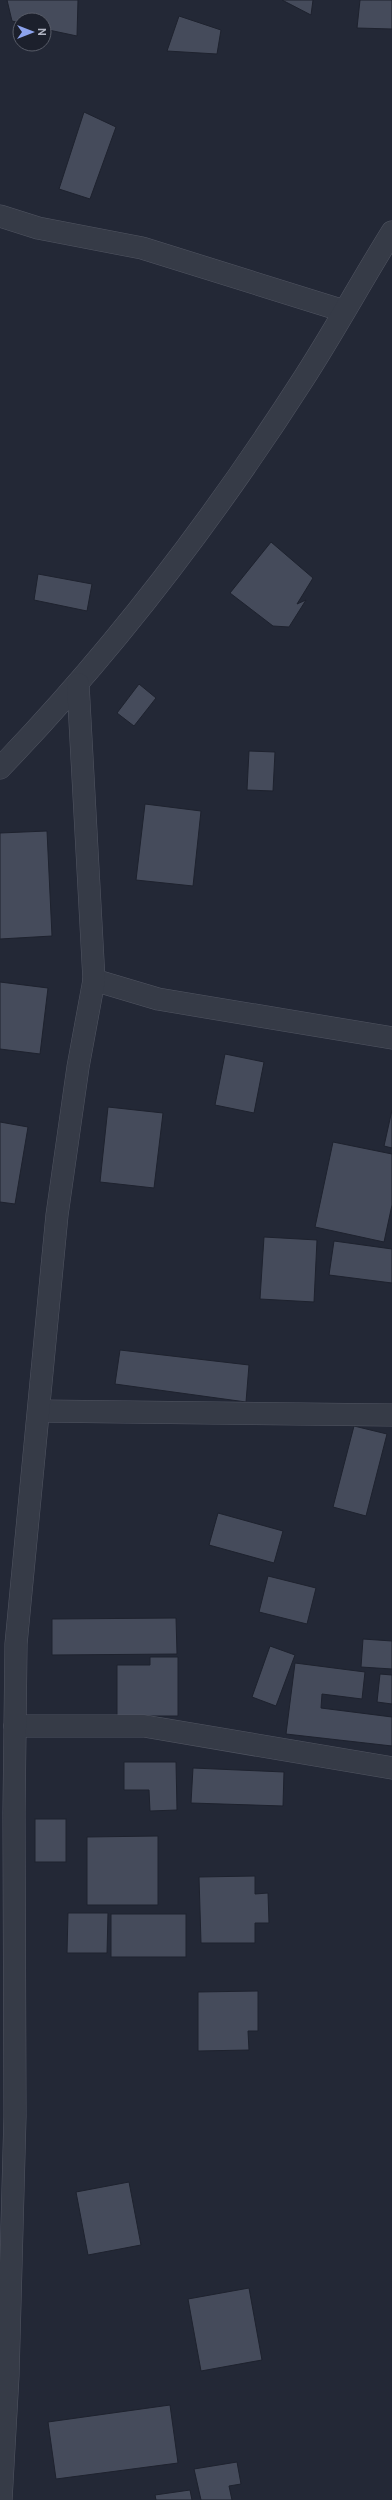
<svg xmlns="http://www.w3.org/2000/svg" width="392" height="2500" font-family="Cabin,sans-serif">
<rect width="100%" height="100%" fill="#232836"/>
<g fill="#454b5b" stroke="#1e222e">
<path d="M 7,0 L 78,0 L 77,36 L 44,29 L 44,20 L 20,20 L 20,23 L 12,21 Z"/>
<path d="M 282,0 L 313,0 L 311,15 Z"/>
<path d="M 360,0 L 392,0 L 392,29 L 357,28 Z"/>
<path d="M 179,16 L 221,30 L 217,54 L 167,51 Z"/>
<path d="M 84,112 L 116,127 L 90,199 L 59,189 Z"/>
<path d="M 271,542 L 313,578 L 297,604 L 306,600 L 289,627 L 273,626 L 230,593 Z"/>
<path d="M 38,574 L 92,584 L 87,611 L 34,600 Z"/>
<path d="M 139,684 L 156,698 L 134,726 L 117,713 Z"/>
<path d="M 249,751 L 275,752 L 273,791 L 247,790 Z"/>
<path d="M 145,804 L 201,811 L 193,886 L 136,880 Z"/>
<path d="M 47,831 L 52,936 L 0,939 L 0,833 Z"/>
<path d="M 0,982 L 48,988 L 40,1054 L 0,1049 Z"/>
<path d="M 225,1054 L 264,1062 L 254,1113 L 215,1105 Z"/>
<path d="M 108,1107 L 163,1113 L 154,1188 L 100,1182 Z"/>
<path d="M 392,1110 L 392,1148 L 384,1146 Z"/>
<path d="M 0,1122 L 28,1127 L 15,1204 L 0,1202 Z"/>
<path d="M 333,1142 L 392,1154 L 392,1205 L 384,1242 L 315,1227 Z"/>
<path d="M 264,1237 L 317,1240 L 314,1302 L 260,1299 Z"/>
<path d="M 334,1241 L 392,1249 L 392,1283 L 329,1275 Z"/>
<path d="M 120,1350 L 249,1365 L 246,1402 L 115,1384 Z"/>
<path d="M 354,1426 L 387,1434 L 366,1516 L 333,1507 Z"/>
<path d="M 218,1513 L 283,1531 L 274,1563 L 209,1545 Z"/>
<path d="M 268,1576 L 316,1588 L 307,1624 L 259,1612 Z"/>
<path d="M 176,1618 L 177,1654 L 52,1655 L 52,1619 Z"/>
<path d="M 363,1639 L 392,1641 L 392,1669 L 361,1667 Z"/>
<path d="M 270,1646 L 295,1655 L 276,1706 L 252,1697 Z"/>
<path d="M 150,1657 L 178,1657 L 178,1716 L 117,1716 L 117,1665 L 150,1665 Z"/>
<path d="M 295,1663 L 365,1672 L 362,1699 L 322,1694 L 321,1708 L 392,1717 L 392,1746 L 286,1734 Z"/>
<path d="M 380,1674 L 392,1675 L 392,1704 L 377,1702 Z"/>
<path d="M 124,1762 L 176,1762 L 177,1810 L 150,1811 L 149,1790 L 124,1790 Z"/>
<path d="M 193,1768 L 284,1772 L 283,1806 L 191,1803 Z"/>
<rect x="35" y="1819" width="31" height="43"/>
<path d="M 158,1836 L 158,1905 L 87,1905 L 87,1837 Z"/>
<path d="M 255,1876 L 255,1894 L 268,1893 L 269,1923 L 255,1923 L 255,1943 L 201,1943 L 199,1877 Z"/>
<path d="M 68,1913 L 108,1913 L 107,1953 L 67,1953 Z"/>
<rect x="111" y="1914" width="75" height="43"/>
<path d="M 258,1991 L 258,2031 L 248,2031 L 249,2050 L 198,2051 L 198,1992 Z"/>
<path d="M 129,2182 L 141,2245 L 88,2255 L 76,2192 Z"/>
<path d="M 249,2288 L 262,2360 L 201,2371 L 188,2299 Z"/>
<path d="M 170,2405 L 178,2463 L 56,2479 L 48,2422 Z"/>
<path d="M 237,2462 L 241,2484 L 229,2486 L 232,2500 L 201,2500 L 194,2469 Z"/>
<path d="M 190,2490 L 192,2500 L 156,2500 L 155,2495 Z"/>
</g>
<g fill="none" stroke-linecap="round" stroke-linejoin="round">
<defs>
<g id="minor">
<path d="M 0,216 L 38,228 L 142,248 L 344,311"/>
<path d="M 0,768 C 115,649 215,517 304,378 C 335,330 362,280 392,232"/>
<path d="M 94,980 L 158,999 L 392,1038"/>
<path d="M 40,1411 L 392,1415"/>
<path d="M 15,1726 L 144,1726 L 392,1768"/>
<path d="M 1,2500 L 8,2375 L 15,2116 L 14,1813 L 16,1644 L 57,1215 L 78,1067 L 94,980 L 78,684"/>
</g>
</defs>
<use href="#minor" stroke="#515562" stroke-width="23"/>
<use href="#minor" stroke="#363b47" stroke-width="22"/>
</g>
<g transform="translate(32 32) rotate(90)"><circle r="19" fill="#1c202c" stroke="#585c68"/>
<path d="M0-3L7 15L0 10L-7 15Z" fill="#8da3ed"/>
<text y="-6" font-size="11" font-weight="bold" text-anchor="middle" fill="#b1b5c3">N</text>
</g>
</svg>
